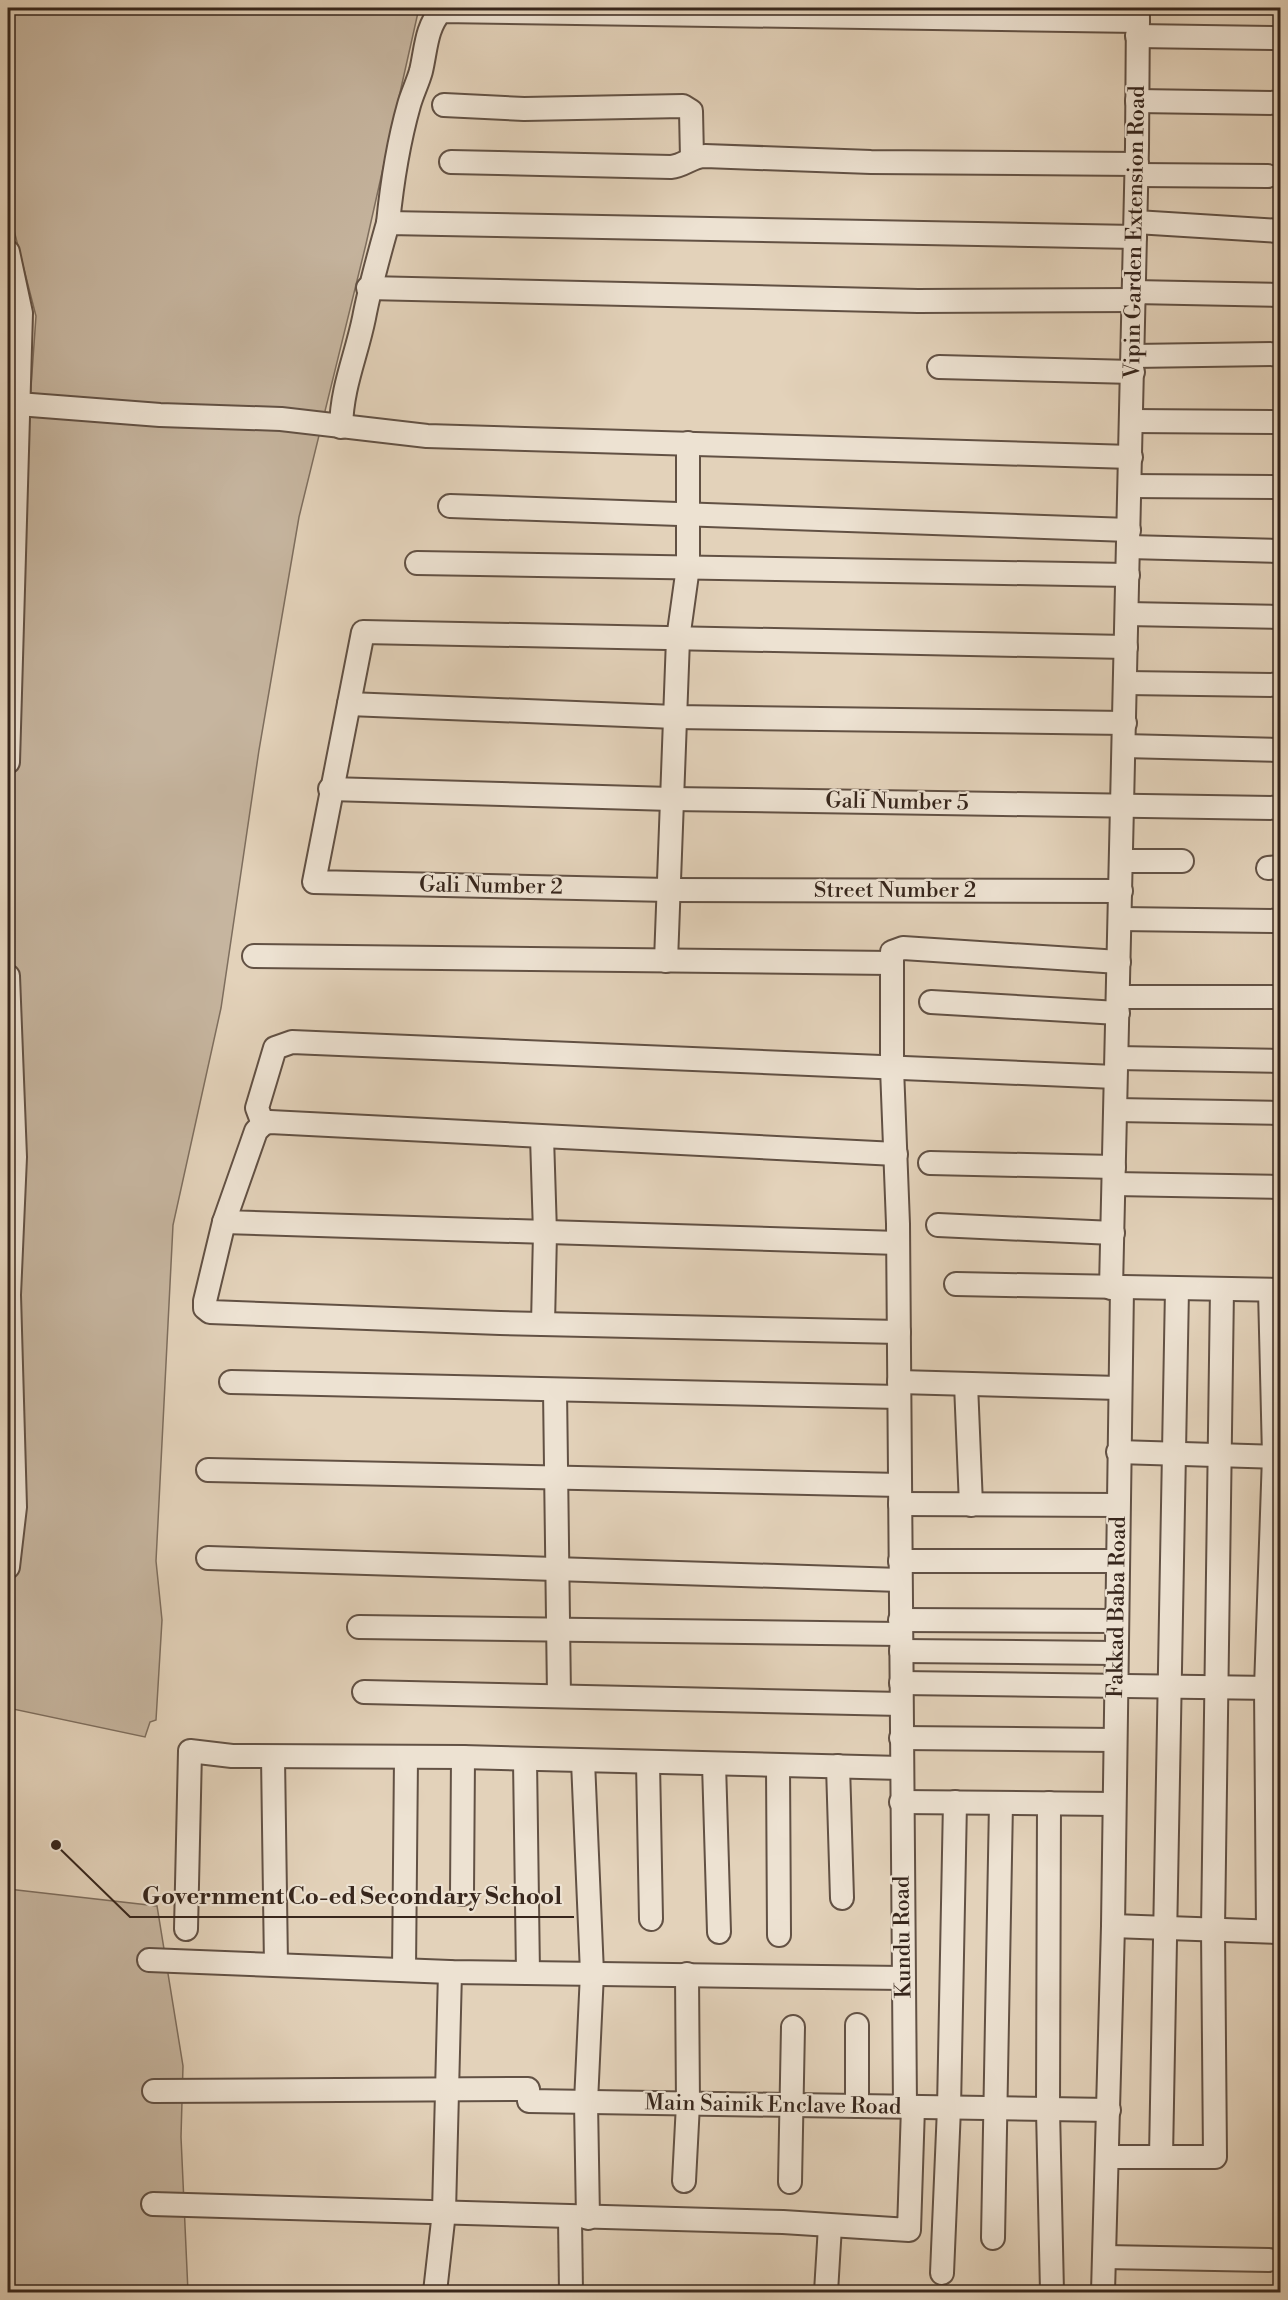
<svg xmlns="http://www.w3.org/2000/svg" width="1288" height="2300" font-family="'Libre Bodoni',serif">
<rect width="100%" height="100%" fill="#e3d2ba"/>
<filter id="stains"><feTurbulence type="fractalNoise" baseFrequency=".00333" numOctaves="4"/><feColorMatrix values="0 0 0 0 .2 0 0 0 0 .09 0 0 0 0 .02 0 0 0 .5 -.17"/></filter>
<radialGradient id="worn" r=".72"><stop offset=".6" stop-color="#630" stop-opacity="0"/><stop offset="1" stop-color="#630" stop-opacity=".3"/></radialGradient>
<g fill="#c6b59f" stroke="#7e6e5e" stroke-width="1.5">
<path d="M 8,8 L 419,8 L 366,244 L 299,517 L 259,750 L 221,1008 L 173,1225 L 156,1561 L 162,1620 L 156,1720 L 150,1722 L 145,1737 L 8,1708 L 8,1603 L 12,1568 L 18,1107 L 8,879 L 27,444 L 36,316 L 8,207 Z"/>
<path d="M 8,1889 L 157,1906 L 183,2066 L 181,2137 L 188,2292 L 8,2292 Z"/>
</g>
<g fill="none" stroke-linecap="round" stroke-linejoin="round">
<defs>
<g id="minor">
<path d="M 1137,36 L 1276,38"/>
<path d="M 1137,101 L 1280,103"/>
<path d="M 444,105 L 524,109 L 683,106 L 691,111 L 692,158"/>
<path d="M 451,162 L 671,167 C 684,166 692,156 705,156 L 871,162 L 1137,164"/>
<path d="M 1137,175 L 1268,176"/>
<path d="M 1136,222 L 1280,231"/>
<path d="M 388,223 C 392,183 398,144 409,105 C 412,94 418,82 421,71 C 426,50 426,27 441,11 L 1138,21"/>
<path d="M 8,252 L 21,313 L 8,762"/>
<path d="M 368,288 L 918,301 L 1134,300"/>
<path d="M 1134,292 L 1280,295"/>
<path d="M 1133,356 L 1280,354"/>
<path d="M 939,367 L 1133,372"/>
<path d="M 18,404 L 160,415 L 281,419 L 427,436 L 1131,457"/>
<path d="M 1132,421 L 1280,422"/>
<path d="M 341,427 C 342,386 356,357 364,318 C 370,286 379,255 388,223 L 1135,237"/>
<path d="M 1130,486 L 1280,487"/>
<path d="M 450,506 L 1129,530"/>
<path d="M 1129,547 L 1280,551"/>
<path d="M 417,563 L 1128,575"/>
<path d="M 1127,614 L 1280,617"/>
<path d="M 1126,683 L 1280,685"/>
<path d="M 349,704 L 675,717 L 1125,723"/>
<path d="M 1124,746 L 1280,750"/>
<path d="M 330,789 L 671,799 L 1280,808"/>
<path d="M 1122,861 L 1182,861"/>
<path d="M 1268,868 L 1280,867"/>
<path d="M 1121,891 L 668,890 L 314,882 L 363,632 L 1126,647"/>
<path d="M 1120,919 L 1280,921"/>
<path d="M 254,956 L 891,963"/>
<path d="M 666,961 L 678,639 L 688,567 L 688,443"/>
<path d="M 8,976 L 15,1157 L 9,1295 L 15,1507 L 8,1567"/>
<path d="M 1119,997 L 1280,997"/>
<path d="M 931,1002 L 1118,1013"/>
<path d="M 1117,1058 L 1280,1061"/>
<path d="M 1116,1110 L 1280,1113"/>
<path d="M 263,1124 L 257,1108 L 275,1048 L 292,1042 L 1115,1077"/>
<path d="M 542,1137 L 545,1233 L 543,1324"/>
<path d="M 896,1154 L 270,1122 L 263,1124 L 256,1131 L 224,1222 L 898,1243"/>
<path d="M 930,1163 L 1114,1167"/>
<path d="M 1114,1184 L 1280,1187"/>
<path d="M 224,1222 L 205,1301 L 205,1308 L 210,1312 L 500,1323 L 899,1332"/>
<path d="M 938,1225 L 1113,1233"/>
<path d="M 956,1284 L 1280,1290"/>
<path d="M 1111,1288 L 1137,147 L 1138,8"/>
<path d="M 231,1382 L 899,1397"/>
<path d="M 899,1382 L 1119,1388"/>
<path d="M 966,1384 L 971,1505"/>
<path d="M 555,1390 L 559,1696"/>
<path d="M 1118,1452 L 1280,1457"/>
<path d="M 208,1470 L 900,1485"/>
<path d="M 900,1504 L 1118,1505"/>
<path d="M 208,1558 L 900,1580"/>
<path d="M 900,1561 L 1117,1561"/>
<path d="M 900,1620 L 1116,1621"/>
<path d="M 359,1627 L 900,1634"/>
<path d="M 901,1651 L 1116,1653"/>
<path d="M 901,1683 L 1279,1688"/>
<path d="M 364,1692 L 901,1704"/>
<path d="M 901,1738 L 1115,1740"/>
<path d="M 273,1757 L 276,1965"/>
<path d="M 525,1760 L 528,1973"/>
<path d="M 583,1761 L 592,1973 L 586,2102 L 588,2218"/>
<path d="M 648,1763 L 651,1919"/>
<path d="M 714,1764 L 719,1932"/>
<path d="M 778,1765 L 779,1935"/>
<path d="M 838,1766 L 842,1898"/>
<path d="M 901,1802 L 1114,1804"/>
<path d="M 1049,1803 L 1048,2110 L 1052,2292"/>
<path d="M 462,1894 L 463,1757"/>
<path d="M 1113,1926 L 1280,1932"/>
<path d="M 186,1929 L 190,1751 L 232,1756 L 463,1757 L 901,1768"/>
<path d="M 1268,1931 L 1266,1688 L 1274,1456 L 1270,1290"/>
<path d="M 149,1960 L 450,1972 L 903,1978"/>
<path d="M 404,1969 L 406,1758"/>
<path d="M 857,2025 L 857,2106"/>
<path d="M 154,2091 L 528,2089 L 529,2101 L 1109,2110"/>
<path d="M 905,2107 L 898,1224 L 892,1068 L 892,952 L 903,948 L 1119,962"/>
<path d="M 1108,2157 L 1215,2157 L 1213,1929 L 1222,1289"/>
<path d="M 1161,2157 L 1177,1289"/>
<path d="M 684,2181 L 688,2104 L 687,1974"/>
<path d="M 790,2182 L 793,2027"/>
<path d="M 153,2204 L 783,2222 L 909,2230 L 913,2107"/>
<path d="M 570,2218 L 571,2292"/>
<path d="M 993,2238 L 1001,1803"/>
<path d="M 1105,2257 L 1269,2260"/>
<path d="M 942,2273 L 949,2108 L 955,1802"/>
<path d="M 435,2292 L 444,2212 L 450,1972"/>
<path d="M 826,2292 L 830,2226"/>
<path d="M 1103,2292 L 1113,1926 L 1122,1288"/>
</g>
</defs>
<use href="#minor" stroke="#625144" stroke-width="26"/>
<use href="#minor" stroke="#ede2d2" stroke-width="22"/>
</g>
<g text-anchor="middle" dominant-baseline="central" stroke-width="4.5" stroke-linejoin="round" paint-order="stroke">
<g font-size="22" fill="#37261c" stroke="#ede2d2">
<text transform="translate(1135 232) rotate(-89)">Vipin Garden Extension Road</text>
<text transform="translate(897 802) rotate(1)">Gali Number 5</text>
<text transform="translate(491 886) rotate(1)">Gali Number 2</text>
<text x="895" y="890">Street Number 2</text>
<text transform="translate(1117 1607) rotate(-89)">Fakkad Baba Road</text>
<text transform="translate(903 1937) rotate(-91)">Kundu Road</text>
<text transform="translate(773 2105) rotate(1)">Main Sainik Enclave Road</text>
</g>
</g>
<path fill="none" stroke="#37261c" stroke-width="2" d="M56 1845L130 1917H574"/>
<circle fill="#37261c" stroke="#ede2d2" stroke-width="2" cx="56" cy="1845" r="6"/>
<g font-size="24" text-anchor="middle" font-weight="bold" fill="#37261c" stroke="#ede2d2" stroke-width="4.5" stroke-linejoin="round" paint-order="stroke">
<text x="352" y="1904">Government Co-ed Secondary School</text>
</g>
<rect width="1288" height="2300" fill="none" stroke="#e3d2ba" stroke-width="30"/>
<rect x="9" y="9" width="1270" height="2282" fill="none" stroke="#37261c" stroke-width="3"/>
<rect x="15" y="15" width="1258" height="2270" fill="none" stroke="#37261c" stroke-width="1.5"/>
<rect width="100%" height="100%" filter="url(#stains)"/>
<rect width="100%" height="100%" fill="url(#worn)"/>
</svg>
